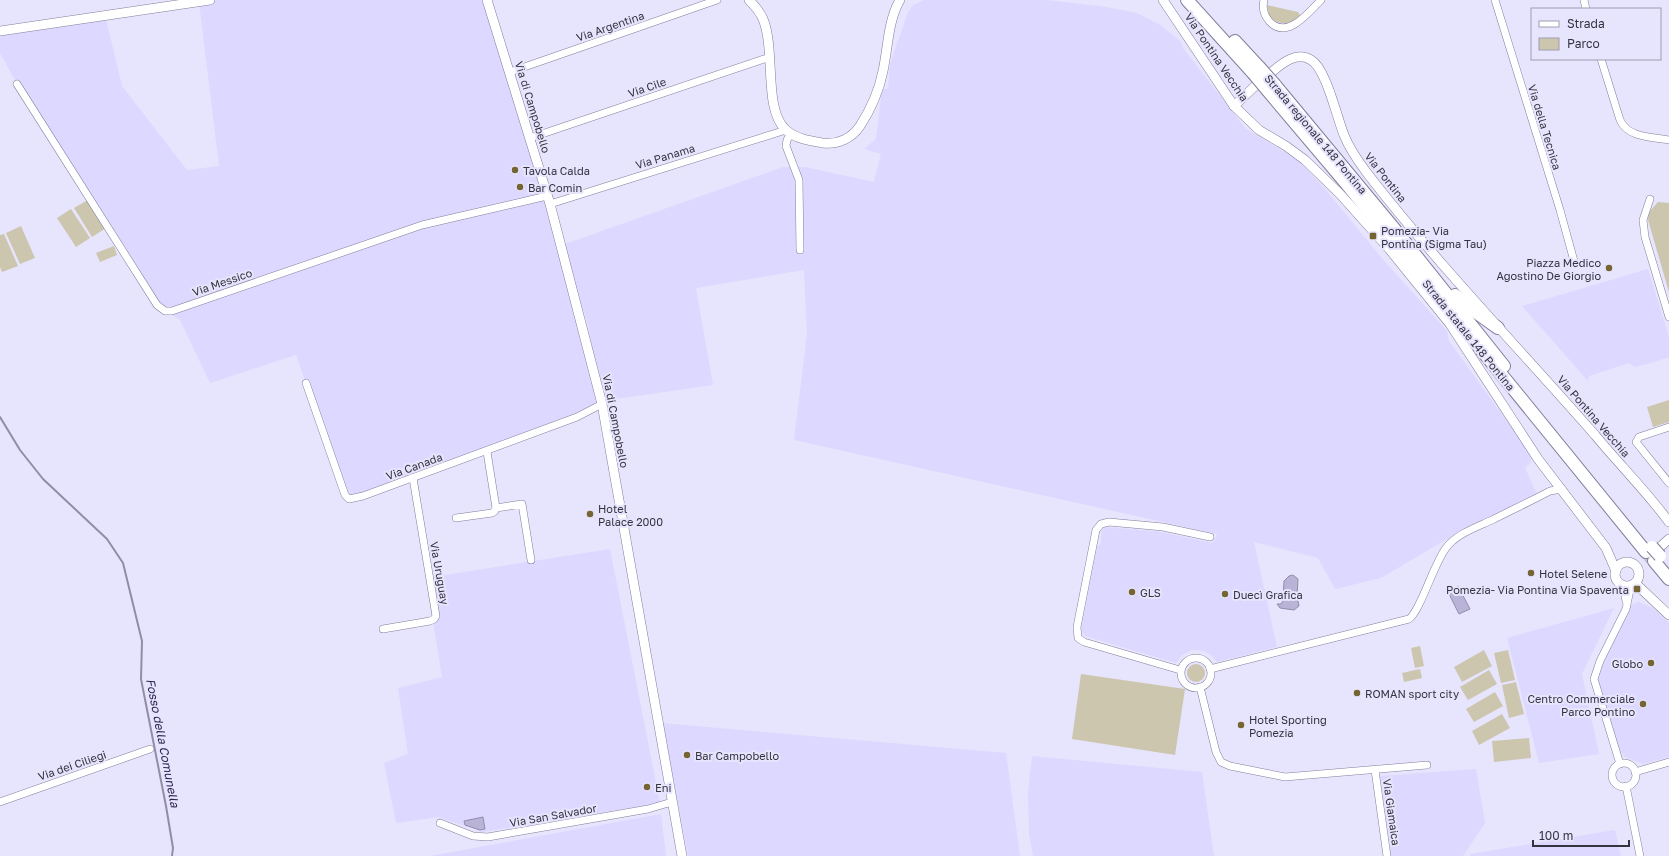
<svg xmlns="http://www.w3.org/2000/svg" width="1669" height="856" font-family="'Golos Text',sans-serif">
<rect width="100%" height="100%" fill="#e7e4fd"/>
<g fill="#ddd8ff">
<path d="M 210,0 L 487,0 L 521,107 L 602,404 L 363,496 L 346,497 L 296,355 L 210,383 L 180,320 L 157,305 L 17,84 L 0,53 L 0,31 L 105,15 L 122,86 L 187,170 L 219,166 L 199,2 Z"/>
<path d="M 924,0 L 1047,0 L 1107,7 L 1137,13 L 1162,26 L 1181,42 L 1183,48 L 1246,129 L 1298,160 L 1325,189 L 1380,256 L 1447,331 L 1449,341 L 1532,456 L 1531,462 L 1525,468 L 1537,494 L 1442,542 L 1381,578 L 1335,589 L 1318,558 L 1254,542 L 1277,647 L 1217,662 L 1212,656 L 1206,652 L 1199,650 L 1192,650 L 1182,655 L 1176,663 L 1085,636 L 1081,630 L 1097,547 L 1101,543 L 1101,532 L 1105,527 L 1161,532 L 1213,543 L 1217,534 L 794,440 L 807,334 L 804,270 L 696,288 L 713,385 L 602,401 L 587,321 L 562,245 L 783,167 L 805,167 L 874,182 L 881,154 L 864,149 L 876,139 L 882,89 L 888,89 L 890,64 L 908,12 L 913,5 Z"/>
<path d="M 1648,269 L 1669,337 L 1669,357 L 1654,362 L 1635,367 L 1629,363 L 1589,376 L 1588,381 L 1522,306 Z"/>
<path d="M 610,549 L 660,803 L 482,832 L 438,817 L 396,823 L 384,763 L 408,754 L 398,688 L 442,677 L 426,578 Z"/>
<path d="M 1639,602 L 1653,608 L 1669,623 L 1669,757 L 1643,764 L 1625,757 L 1621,752 L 1614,735 L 1598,680 L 1603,664 L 1630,607 L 1633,604 Z"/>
<path d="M 1614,608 L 1582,674 L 1599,754 L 1539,763 L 1507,638 Z"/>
<path d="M 662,723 L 1006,753 L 1020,856 L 688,856 Z"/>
<path d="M 1032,756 L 1202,772 L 1214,856 L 1033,856 L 1029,834 L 1028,793 Z"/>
<path d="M 1476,769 L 1485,823 L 1463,856 L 1391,856 L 1380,776 Z"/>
<path d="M 661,814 L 666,856 L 430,856 Z"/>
<path d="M 1615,830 L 1621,856 L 1470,856 L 1470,854 Z"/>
</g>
<g fill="#cdc6ae">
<path d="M 1267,5 L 1298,12 L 1300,15 C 1292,26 1277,26 1269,15 Z"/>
<path d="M 88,200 L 106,228 L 92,237 L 74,208 Z"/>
<path d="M 1658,202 L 1669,203 L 1669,292 L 1648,220 L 1649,212 Z"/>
<path d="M 71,209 L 90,238 L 76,247 L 57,218 Z"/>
<path d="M 21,226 L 35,258 L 20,264 L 6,233 Z"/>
<path d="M 4,234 L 18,266 L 2,272 L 0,267 L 0,235 Z"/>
<path d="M 114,246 L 117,255 L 100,262 L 96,253 Z"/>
<path d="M 1669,400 L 1669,422 L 1653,427 L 1647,407 Z"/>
<path d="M 1420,646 L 1424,666 L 1415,668 L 1411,648 Z"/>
<path d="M 1484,650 L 1492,666 L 1462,682 L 1454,667 Z"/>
<path d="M 1508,650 L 1515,680 L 1501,683 L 1494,653 Z"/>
<circle cx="1196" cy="673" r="9"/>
<path d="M 1420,669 L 1422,678 L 1404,682 L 1402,673 Z"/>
<path d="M 1489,670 L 1497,684 L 1468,700 L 1460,687 Z"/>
<path d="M 1081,674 L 1185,689 L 1175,755 L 1072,739 Z"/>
<path d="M 1516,682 L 1524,714 L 1509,718 L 1502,685 Z"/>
<path d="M 1495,692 L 1503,706 L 1474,722 L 1466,709 Z"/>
<path d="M 1502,714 L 1510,728 L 1479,745 L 1472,731 Z"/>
<path d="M 1529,738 L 1531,758 L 1494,762 L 1492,741 Z"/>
</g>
<g fill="#b9b4d7" stroke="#918da9">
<path d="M 1293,575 L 1298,579 L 1297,596 L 1299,606 L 1294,610 L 1280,608 L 1277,604 L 1281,604 L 1283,601 L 1284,581 L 1289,576 Z"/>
<path d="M 1458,586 L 1470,609 L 1459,614 L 1448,592 Z"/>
<path d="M 483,817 L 485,829 L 480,830 L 465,825 L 464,821 Z"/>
</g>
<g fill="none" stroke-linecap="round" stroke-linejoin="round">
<path stroke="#918da9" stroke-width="2" d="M 0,417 L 20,450 L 43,479 L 107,539 L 123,563 L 142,641 L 141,679 L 166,806 L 173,848 L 172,856"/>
<path stroke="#c3c1d7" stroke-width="9" stroke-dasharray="9 4.5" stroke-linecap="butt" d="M 1644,560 L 1656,550"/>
<defs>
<g id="minor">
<path d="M 1264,0 C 1262,8 1264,15 1269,21 C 1287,41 1309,12 1321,0"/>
<path d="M 1495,0 L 1560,210 L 1574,261"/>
<path d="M 1584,0 L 1586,9"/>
<path d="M 1601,59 L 1620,120 C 1628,138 1652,137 1669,140"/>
<path d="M 510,72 L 717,0"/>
<path d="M 17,84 L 157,305 L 165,311 L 172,311 L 422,225 L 547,196"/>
<path d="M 791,134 L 787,140 L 786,146 L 799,180 L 800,250"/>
<path d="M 530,138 L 770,57"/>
<path d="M 1650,199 L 1643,220 L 1645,237 L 1669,317"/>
<path d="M 550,204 L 786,130"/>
<path d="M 306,383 L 345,495 L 349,499 L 363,496 L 577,417 L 602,404"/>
<path d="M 1669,427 L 1639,437 L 1636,442 L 1669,483"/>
<path d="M 487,452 L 496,508"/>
<path d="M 456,518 L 492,513 L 495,511 L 496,508 L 522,504 L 531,560"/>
<path d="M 1623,585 L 1626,601"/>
<path d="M 383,629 L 430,621 L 434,619 L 436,616 L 413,478"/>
<circle cx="1196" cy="673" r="15"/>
<path d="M 1210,669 L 1409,619 C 1420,612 1434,563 1446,548 C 1456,534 1477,527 1492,520 C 1512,510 1531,501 1550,491 L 1562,489"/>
<path d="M 1180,670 L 1084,642 L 1078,638 L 1077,627 L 1096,530 L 1101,524 L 1109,522 L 1163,527 L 1210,537"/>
<path d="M 1200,687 L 1216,752 L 1221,762 L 1230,766 L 1285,777 L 1427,765"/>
<circle cx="1624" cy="775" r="12"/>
<path d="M 1620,764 L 1594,679 L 1600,661 L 1626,609 L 1631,585"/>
<path d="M 1375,770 L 1387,856"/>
<path d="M 1635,772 L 1669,762"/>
<path d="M 1626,786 L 1640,856"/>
<path d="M 0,802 L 150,749"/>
<path d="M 440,823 L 473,836 L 488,837 L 648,809 L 672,802"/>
</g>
<g id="tertiary">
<path d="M 487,0 L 550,204 L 602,404 L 682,856"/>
<path d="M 749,0 C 755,6 760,12 763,19 C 776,50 763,110 786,130 C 796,139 811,141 823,143 C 838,145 852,138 860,126 C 871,109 879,91 883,71 C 888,48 888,20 900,0"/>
<path d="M 1163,0 L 1234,106 L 1259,130 L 1286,146 L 1305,160 L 1340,194 L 1390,250 L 1450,324 L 1538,459 L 1606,548 L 1616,571"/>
<path d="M 0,31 L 210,0"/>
<path d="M 1272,72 C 1282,63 1297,51 1311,60 C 1326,68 1337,118 1344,135 C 1349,148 1358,161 1367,173 C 1438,265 1519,348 1595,435 C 1619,464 1647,492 1669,522"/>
<path d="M 1234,106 L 1255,86"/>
<path d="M 1660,547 L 1669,539"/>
<circle cx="1627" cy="574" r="12"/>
<path d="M 1635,583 L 1669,615"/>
</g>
<g id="trunk">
<path d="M 1187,0 L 1253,73"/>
<path d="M 1235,41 L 1259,67"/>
<path d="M 1275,85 L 1397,232 L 1504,366"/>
<path d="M 1268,91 L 1344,181 L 1646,552"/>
<path d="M 1455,295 L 1470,308 L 1498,328"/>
<path d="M 1654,561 L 1669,579"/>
</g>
</defs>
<use href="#minor" stroke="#817e9a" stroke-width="8"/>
<use href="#tertiary" stroke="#817e9a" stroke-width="10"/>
<use href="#trunk" stroke="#817e9a" stroke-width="14"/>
<use href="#minor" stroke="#fff" stroke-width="7"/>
<use href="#tertiary" stroke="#fff" stroke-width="9"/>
<use href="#trunk" stroke="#fff" stroke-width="12"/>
<defs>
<g id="trunk-bridge">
<path d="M 1259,67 L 1275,85"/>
<path d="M 1253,73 L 1268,91"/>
<path d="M 1652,547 L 1660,556"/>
</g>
</defs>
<use href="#trunk-bridge" stroke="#817e9a" stroke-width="14" stroke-linecap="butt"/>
<use href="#trunk-bridge" stroke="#fff" stroke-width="12"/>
</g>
<g fill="#746533" stroke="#e7e4fd" stroke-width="1.5">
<circle cx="515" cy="170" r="4"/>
<circle cx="520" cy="187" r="4"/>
<rect x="1369" y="232" width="8" height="8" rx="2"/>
<circle cx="1609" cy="268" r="4"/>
<circle cx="590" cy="514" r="4"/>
<circle cx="1531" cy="573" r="4"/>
<rect x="1633" y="585" width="8" height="8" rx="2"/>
<circle cx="1132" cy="592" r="4"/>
<circle cx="1225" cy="594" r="4"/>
<circle cx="1651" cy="663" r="4"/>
<circle cx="1357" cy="693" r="4"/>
<circle cx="1643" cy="704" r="4"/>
<circle cx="1241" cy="725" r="4"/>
<circle cx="687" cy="755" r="4"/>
<circle cx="647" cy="787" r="4"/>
</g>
<g text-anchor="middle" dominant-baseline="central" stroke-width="4" stroke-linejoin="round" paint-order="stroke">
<g font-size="11" fill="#35333f" stroke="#e7e4fd">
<text transform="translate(610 26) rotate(-19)">Via Argentina</text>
<text transform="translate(1217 57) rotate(56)">Via Pontina Vecchia</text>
<text transform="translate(647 87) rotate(-19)">Via Cile</text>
<text transform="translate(533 107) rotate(73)">Via di Campobello</text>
<text transform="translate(1545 127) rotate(73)">Via della Tecnica</text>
<text transform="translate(1316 134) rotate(50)">Strada regionale 148 Pontina</text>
<text transform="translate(665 156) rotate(-17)">Via Panama</text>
<text transform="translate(1386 177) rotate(52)">Via Pontina</text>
<text transform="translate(222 282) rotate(-19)">Via Messico</text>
<text transform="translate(1469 335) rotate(51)">Strada statale 148 Pontina</text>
<text transform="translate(1594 416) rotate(49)">Via Pontina Vecchia</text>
<text transform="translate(616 421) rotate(79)">Via di Campobello</text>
<text transform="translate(414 466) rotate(-20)">Via Canada</text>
<text transform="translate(440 573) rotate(80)">Via Uruguay</text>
<text transform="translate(72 765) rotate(-19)">Via dei Ciliegi</text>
<text transform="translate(1392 812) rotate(82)">Via Giamaica</text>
<text transform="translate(553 815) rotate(-10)">Via San Salvador</text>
</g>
<g font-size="11" fill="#35333f" stroke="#e7e4fd" text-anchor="start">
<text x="523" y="170">Tavola Calda</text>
<text x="528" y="187">Bar Comin</text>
<text x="1381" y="230">Pomezia- Via<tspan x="1381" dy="13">Pontina (Sigma Tau)</tspan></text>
<text x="1601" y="262" text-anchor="end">Piazza Medico<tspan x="1601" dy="13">Agostino De Giorgio</tspan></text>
<text x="598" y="508">Hotel<tspan x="598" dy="13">Palace 2000</tspan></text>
<text x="1539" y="573">Hotel Selene</text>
<text x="1629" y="589" text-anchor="end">Pomezia- Via Pontina Via Spaventa</text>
<text x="1140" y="592">GLS</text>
<text x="1233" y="594">Duecì Grafica</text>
<text x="1643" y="663" text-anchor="end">Globo</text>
<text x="1365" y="693">ROMAN sport city</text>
<text x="1635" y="698" text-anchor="end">Centro Commerciale<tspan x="1635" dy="13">Parco Pontino</tspan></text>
<text x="1249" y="719">Hotel Sporting<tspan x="1249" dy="13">Pomezia</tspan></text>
<text x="695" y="755">Bar Campobello</text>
<text x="655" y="787">Eni</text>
</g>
<g font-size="12" font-style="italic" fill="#2c224e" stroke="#e7e4fd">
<text transform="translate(163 743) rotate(79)">Fosso della Comunella</text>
</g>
</g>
<rect x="1531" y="8" width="130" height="52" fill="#e7e4fd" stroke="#a09db1"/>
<rect x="1539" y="21" width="20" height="6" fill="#ffffff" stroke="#a09db1"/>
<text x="1567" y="28" font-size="12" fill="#35333f">Strada</text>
<rect x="1539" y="38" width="20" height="12" fill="#cdc6ae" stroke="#a09db1"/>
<text x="1567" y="48" font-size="12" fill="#35333f">Parco</text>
<path d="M1533 840v6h96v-6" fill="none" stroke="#35333f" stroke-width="2"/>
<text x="1539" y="840" font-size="12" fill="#35333f" stroke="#e7e4fd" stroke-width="3" paint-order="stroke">100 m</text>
</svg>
